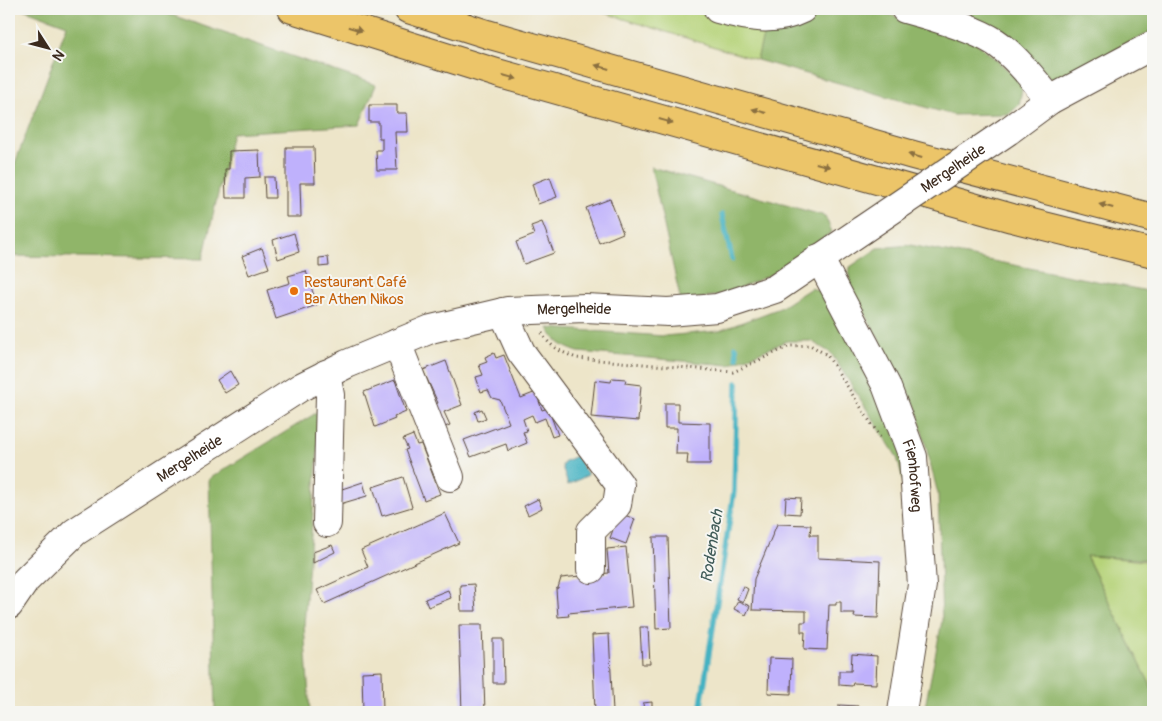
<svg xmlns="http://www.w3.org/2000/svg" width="1162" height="721" font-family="Pangolin,sans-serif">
<rect width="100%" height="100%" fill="#f6f6f2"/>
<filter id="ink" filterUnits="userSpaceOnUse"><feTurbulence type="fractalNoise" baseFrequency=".02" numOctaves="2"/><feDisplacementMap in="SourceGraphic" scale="10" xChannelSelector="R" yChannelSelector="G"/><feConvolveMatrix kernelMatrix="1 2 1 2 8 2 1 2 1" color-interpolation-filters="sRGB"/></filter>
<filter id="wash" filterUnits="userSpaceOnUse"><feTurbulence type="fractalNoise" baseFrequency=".0096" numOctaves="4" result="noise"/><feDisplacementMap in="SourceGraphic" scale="20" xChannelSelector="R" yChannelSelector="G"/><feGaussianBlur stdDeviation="1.12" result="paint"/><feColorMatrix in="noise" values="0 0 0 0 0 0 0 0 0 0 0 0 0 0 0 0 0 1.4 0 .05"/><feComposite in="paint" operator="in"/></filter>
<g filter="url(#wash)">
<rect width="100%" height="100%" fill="#ede5c9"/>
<g fill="#b6d379" stroke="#787e4c">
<path d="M 592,9 L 688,9 L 743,25 L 765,28 L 757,60 Z"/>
<path d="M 1086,555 L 1153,562 L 1153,690 Z"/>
</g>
<g fill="#90b569" stroke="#667044">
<path d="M 23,9 L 154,9 L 376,85 L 359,125 L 232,133 L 203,259 L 9,256 L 9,179 L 67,25 Z"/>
<path d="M 822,9 L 878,9 L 890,15 L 972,39 L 1023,83 L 1019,105 L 1009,114 L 953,115 L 757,60 L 765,28 L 807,17 Z"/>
<path d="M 948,9 L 1153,9 L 1153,31 L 1054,82 L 990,25 Z"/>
<path d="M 651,167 L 825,216 L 832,232 L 772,274 L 728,293 L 681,302 Z"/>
<path d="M 910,245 L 1153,292 L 1153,560 L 1086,556 L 1153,690 L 1153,712 L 924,712 L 942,621 L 938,494 L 916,407 L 849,285 L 850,267 L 878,248 Z"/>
<path d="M 811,288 L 829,294 L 906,458 L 913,519 L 897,457 L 831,353 L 811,341 L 787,341 L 729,365 L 578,352 C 563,347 555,342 548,328 L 664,336 L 719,331 L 780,308 Z"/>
<path d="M 321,410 L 304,625 L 310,712 L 215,712 L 209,479 Z"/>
</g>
<path fill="#45b2c2" stroke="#406e70" d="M 576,456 L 588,475 L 568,485 L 562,466 L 565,461 Z"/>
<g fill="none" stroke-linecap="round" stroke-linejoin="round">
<g stroke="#45b2c2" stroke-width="5.5">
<path d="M 722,215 L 732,259"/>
<path d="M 736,347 L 737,358"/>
<path d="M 700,712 L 734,491 L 737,383"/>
</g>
</g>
<g id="blocks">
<g fill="#bfb1fc">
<path d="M 369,105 L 397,105 L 397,113 L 407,113 L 408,132 L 395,132 L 397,170 L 377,170 L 376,150 L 382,150 L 382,138 L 379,138 L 379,122 L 369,122 Z"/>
<path d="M 286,147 L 314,147 L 315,183 L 300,183 L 301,217 L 286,217 Z"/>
<path d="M 259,150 L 260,177 L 245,178 L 245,198 L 226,198 L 225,169 L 229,169 L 229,151 Z"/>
<path d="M 264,177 L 274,177 L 275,198 L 265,198 Z"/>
<path d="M 550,177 L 557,197 L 538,204 L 532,184 Z"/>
<path d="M 610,199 L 623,233 L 599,243 L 586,208 Z"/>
<path d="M 542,222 L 554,253 L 524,264 L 516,242 L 534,235 L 531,226 Z"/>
<path d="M 294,233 L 299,252 L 278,259 L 273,240 Z"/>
<path d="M 262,248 L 269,268 L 249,275 L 242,256 Z"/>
<path d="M 328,257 L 329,266 L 319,267 L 319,258 Z"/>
<path d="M 306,271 L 317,305 L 276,319 L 267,290 L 290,283 L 288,276 Z"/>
<path d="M 494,353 L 496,358 L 504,355 L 521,398 L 536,392 L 542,410 L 548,408 L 558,435 L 552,437 L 545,418 L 535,422 L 532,415 L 523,419 L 527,431 L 523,432 L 527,443 L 508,451 L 506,444 L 471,457 L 464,440 L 509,423 L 500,400 L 492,398 L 488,390 L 481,392 L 476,377 L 483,375 L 479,365 L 487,362 L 485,357 Z"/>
<path d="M 446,361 L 462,405 L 444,412 L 450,425 L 435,431 L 426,408 L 438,403 L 423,370 Z"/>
<path d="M 230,371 L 238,385 L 225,393 L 217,380 Z"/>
<path d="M 612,378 L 626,379 L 625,383 L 641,385 L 638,421 L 591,417 L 595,380 L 611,382 Z"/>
<path d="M 395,380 L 406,412 L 394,417 L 395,419 L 375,427 L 364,392 Z"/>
<path d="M 665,403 L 678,403 L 678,422 L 710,423 L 710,464 L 687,464 L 688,454 L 676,454 L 677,428 L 665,428 Z"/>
<path d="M 482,409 L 486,418 L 478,421 L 475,412 Z"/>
<path d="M 413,435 L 417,445 L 421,444 L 440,494 L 424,500 L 405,450 L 408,449 L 403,439 Z"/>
<path d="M 403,477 L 412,507 L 382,516 L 373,487 Z"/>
<path d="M 363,482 L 367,496 L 340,504 L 336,491 Z"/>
<path d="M 786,497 L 801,498 L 800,514 L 785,513 Z"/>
<path d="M 538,499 L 542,508 L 528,515 L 524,506 Z"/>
<path d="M 445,513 L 459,543 L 324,604 L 317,590 L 368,567 L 361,550 Z"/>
<path d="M 619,513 L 635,519 L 626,544 L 610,538 Z"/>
<path d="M 777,524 L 811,525 L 810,535 L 818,535 L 818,558 L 880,561 L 878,618 L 854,617 L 855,613 L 841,613 L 841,602 L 836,602 L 836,605 L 829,605 L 827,650 L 804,649 L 805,632 L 801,632 L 801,622 L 806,622 L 806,611 L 752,610 L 754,579 Z"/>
<path d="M 653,537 L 668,537 L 671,628 L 656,629 Z"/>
<path d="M 332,545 L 335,552 L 313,563 L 313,552 Z"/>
<path d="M 626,547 L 632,607 L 568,613 L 569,616 L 558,617 L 556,589 L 558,588 L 561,578 L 609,573 L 607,549 Z"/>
<path d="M 474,584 L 476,611 L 461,611 L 460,585 Z"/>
<path d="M 743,586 L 748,589 L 743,602 L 737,599 Z"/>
<path d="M 448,590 L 451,598 L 428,607 L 425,599 Z"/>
<path d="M 738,601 L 750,606 L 746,615 L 734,609 Z"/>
<path d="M 459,625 L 482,625 L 485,712 L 462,712 Z"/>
<path d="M 640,627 L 648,627 L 650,664 L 642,664 Z"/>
<path d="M 609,634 L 613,712 L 595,712 L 592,635 Z"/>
<path d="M 493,639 L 503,639 L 504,683 L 493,683 Z"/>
<path d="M 852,654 L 877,656 L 876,684 L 853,683 L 852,686 L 839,685 L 839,671 L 851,671 Z"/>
<path d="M 769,658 L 792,659 L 791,694 L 768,693 Z"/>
<path d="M 382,671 L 383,712 L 363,712 L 362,672 Z"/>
<path d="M 652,702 L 652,712 L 644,712 L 643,703 Z"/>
<path d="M 839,705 L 858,706 L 857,712 L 839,712 Z"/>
</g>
</g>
</g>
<g filter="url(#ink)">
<use href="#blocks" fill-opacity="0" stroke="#564638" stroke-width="1"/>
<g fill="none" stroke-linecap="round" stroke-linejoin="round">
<defs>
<g id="minor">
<path d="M 718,9 C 747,17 774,23 802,9"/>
<path d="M 905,9 C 931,16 973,28 995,42 C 1013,54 1037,83 1050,100"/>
<path d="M 1008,131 L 1050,100 L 1153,45"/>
<path id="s1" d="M 819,258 L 886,385 L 913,457 L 922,585 L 902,712"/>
<path d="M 503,312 L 521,352 L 620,485 L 617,505 L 591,531 L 591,569"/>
<path d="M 397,343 L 450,477"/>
<path d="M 326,374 L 330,395 L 327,523"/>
<path id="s2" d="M 9,605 L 26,580 L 75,532 L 301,387 L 347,364 L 431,329 L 507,311 L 585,308 L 668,312 L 717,308 L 775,289 L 862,230"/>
</g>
<g id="highway">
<path d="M 292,9 L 497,73 L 1012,218 L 1153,253"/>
<path d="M 408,9 L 487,34 L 913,155 L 1153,218"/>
</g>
</defs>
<use href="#minor" stroke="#564638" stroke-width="30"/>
<use href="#highway" stroke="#564638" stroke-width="30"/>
<g stroke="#564638" stroke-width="3" stroke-dasharray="1 4" stroke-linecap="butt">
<path d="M 542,333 C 549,347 562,352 576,358 L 733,372 L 790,346 L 810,345 L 827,355 L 880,437"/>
<path d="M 9,635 L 14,627"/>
</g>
<use href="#minor" stroke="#fff" stroke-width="28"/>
<use href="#highway" stroke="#ecc569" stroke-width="28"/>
<defs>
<g id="minor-bridge">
<path id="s3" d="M 862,230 L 1008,131"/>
</g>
</defs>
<use href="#minor-bridge" stroke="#564638" stroke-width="30" stroke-linecap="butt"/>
<use href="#minor-bridge" stroke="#fff" stroke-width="28"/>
</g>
<defs><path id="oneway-solid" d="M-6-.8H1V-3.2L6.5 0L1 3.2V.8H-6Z" transform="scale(1.25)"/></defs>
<g fill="#8b7040">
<use href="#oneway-solid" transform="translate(355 29) rotate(17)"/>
<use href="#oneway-solid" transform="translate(602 67) rotate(-164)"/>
<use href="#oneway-solid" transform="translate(510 77) rotate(16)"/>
<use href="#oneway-solid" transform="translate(759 111) rotate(-164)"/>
<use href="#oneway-solid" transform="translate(666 121) rotate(16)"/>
<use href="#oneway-solid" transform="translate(915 156) rotate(-165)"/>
<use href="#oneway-solid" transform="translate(823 165) rotate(16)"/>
<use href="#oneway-solid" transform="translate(1106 206) rotate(-165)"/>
</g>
</g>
<circle fill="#e8710a" stroke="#f6f6f2" stroke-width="2" cx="294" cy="291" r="5"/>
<g text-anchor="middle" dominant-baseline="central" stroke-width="4" stroke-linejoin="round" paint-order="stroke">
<g font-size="15" fill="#3b2a1e" stroke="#f6f6f2">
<text stroke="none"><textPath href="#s3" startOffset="110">Mergelheide</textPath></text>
<text stroke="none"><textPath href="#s2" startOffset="655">Mergelheide</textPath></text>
<text stroke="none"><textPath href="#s2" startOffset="235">Mergelheide</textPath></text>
<text stroke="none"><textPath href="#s1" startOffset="239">Fienhofweg</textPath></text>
</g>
<g font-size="15" fill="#c56008" stroke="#f6f6f2" text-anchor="start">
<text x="304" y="282">Restaurant Café<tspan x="304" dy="17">Bar Athen Nikos</tspan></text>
</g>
<g font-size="16" font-style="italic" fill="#3e5a57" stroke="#f6f6f2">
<text transform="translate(712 546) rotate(-81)">Rodenbach</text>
</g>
</g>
<rect width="1162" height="721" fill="none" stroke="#f6f6f2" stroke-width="30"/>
<g transform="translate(48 48) rotate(126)" stroke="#f6f6f2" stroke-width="4" paint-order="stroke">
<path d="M0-4L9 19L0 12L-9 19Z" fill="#3b2a1e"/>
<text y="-8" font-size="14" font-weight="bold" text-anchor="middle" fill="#3b2a1e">N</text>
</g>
</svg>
